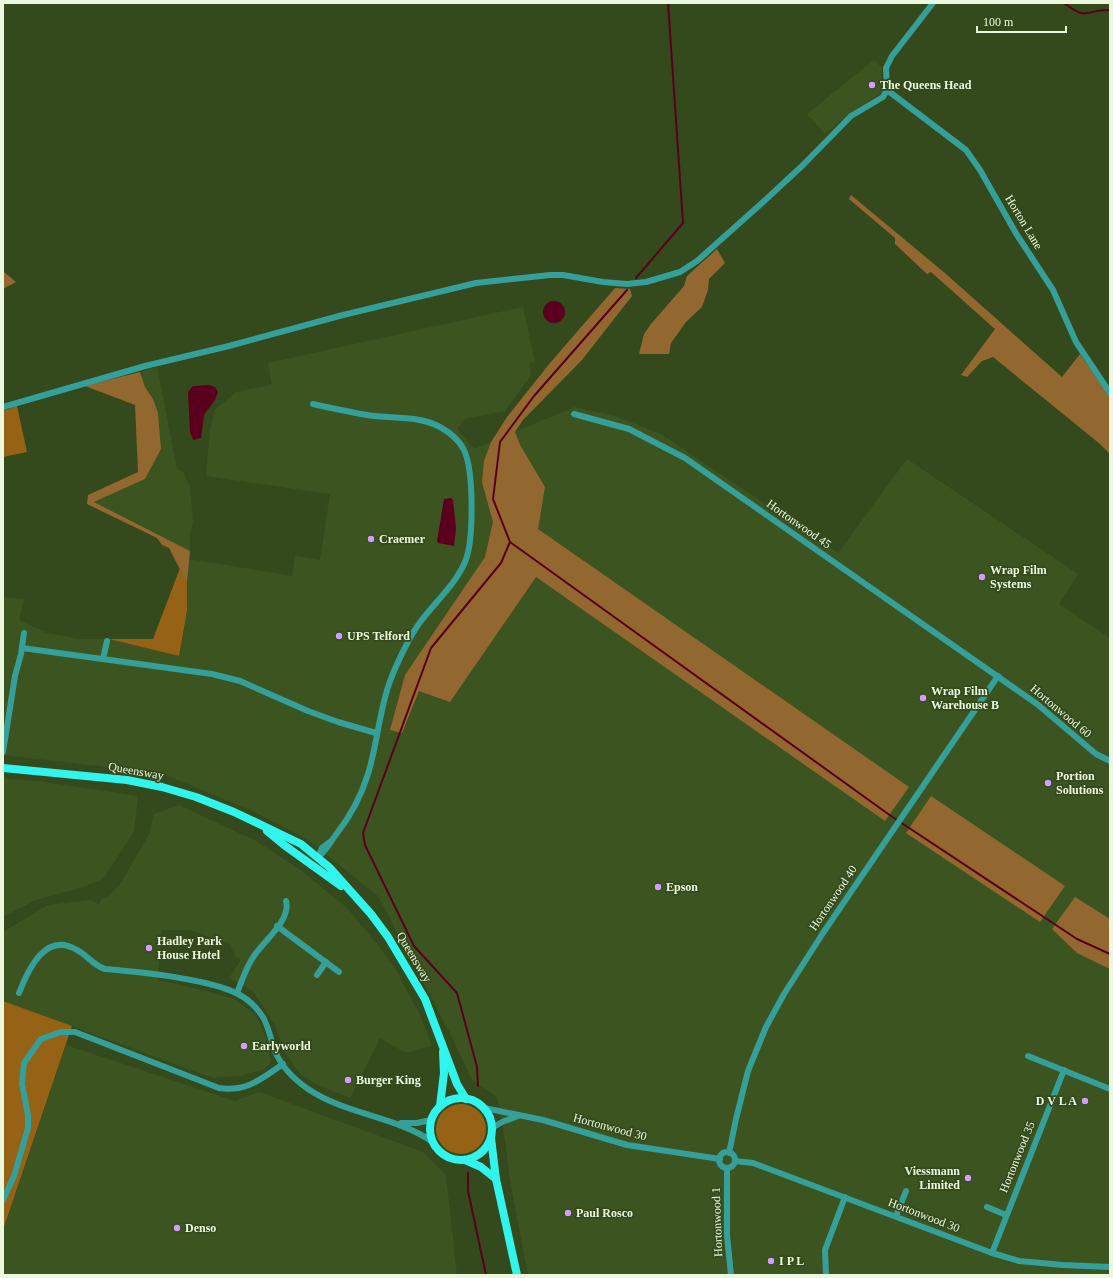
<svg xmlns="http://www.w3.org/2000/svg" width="1113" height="1278" font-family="'Times New Roman',serif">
<rect width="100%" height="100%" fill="#344a1c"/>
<g fill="#3c5520">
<path d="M 874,60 L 882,68 L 881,78 L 885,90 L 846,116 L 825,134 L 807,114 Z"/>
<path d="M 523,307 L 535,362 L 529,363 L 531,375 L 505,411 L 464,419 L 457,429 L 474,449 L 575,407 L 615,416 L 661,434 L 838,553 L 907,459 L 1078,574 L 1059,604 L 1110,638 L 1110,1275 L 528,1275 L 510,1180 L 505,1140 L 497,1097 L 472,1080 L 450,1033 L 378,896 L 308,840 L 253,811 L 171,777 L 99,766 L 3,755 L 3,597 L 24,599 L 19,620 L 47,633 L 79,639 L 109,639 L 179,656 L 187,611 L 188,559 L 292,576 L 295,556 L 320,560 L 330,494 L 206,476 L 210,429 L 215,410 L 236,392 L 272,385 L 268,363 Z"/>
<path d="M 157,367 L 177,469 L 183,472 L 190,487 L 193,523 L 190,533 L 190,551 L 94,502 L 145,479 L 153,399 L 145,387 L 140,372 Z"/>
<path d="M 3,778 L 44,782 L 138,796 L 134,832 L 103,879 L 80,888 L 36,900 L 3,917 Z"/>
<path d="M 179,805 L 256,841 L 302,871 L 347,908 L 379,946 L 397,972 L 420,1015 L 432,1046 L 406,1053 L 380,1038 L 350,1098 L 318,1085 L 300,1074 L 284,1051 L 276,1027 L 253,991 L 229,978 L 241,960 L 235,956 L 230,944 L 190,930 L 161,930 L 158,980 L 206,991 L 234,999 L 256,1014 L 266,1038 L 271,1060 L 268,1066 L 262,1070 L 239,1076 L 213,1078 L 3,1001 L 3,932 L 48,905 L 91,900 L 99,905 L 102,898 L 107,898 L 121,883 L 149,834 L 154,814 Z"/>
<path d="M 66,1045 L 235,1101 L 259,1092 L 423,1152 L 446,1175 L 457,1275 L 3,1275 L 3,1231 Z"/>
</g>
<g fill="#956216">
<path d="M 17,406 L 27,452 L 3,457 L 3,411 Z"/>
<path d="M 180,568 L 187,583 L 187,611 L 179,656 L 109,639 L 153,639 Z"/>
<path d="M 3,1001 L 72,1026 L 3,1230 Z"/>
<circle cx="461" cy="1129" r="25"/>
</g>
<g fill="#936730">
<path d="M 851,195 L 946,274 L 1062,377 L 1080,354 L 1110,397 L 1110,454 L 1100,444 L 993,357 L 982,361 L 967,377 L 961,375 L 995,329 L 931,272 L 927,274 L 895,244 L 895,238 L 849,199 Z"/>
<path d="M 717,249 L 725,263 L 709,279 L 708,290 L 702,307 L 686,322 L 671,343 L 669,354 L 639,354 L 644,334 L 651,324 L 684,286 L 687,276 Z"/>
<path d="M 3,271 L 16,282 L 3,289 Z"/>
<path d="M 615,288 L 630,289 L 632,296 L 582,360 L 523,420 L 515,432 L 520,445 L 545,487 L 538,529 L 909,787 L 885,821 L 536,577 L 450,702 L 419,691 L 402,733 L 390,730 L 405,675 L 485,557 L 493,522 L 482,482 L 484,461 L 491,442 L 507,417 L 550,363 Z"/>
<path d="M 140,372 L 145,387 L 153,399 L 158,413 L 161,449 L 145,479 L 94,502 L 190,551 L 187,583 L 169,548 L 162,545 L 157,538 L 87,504 L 88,495 L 138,472 L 135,405 L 85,386 Z"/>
<path d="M 931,796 L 1065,886 L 1040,922 L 906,833 Z"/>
<path d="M 1075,897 L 1110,919 L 1110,969 L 1077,953 L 1052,929 Z"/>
</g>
<g fill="#5a001e">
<circle cx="554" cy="312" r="11"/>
<path d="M 209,385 L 215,387 L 218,392 L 215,400 L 204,415 L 201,438 L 193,440 L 190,432 L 188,392 L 193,386 Z"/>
<path d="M 451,498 L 453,500 L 456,528 L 454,546 L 438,543 L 437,541 L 444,499 Z"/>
</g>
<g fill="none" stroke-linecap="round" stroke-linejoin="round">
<g stroke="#5a001e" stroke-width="2">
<path d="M 1064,3 C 1089,22 1085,9 1110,10"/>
<path d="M 636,278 L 683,223 L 668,3"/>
<path d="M 627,290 L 534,396 L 500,442 L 493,499 L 510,542 L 891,816 L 1077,939 L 1110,954"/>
<path d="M 478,1086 L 477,1067 L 457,993 L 414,946 L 365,845 L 363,833 L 431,648 L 501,563 L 510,542"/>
<path d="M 468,1173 L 468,1191 L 486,1275"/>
</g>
<g stroke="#359f9a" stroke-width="6">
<path d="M 887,90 L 966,150 L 980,170 L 1017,235 L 1053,290 L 1076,342 L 1110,393"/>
<path d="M 313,404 C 331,408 349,412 367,415 C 391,419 418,415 440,427 C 449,432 459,440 464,450 C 474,471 474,541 465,562 C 455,585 435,602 421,621 C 410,635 395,667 389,684 C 379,713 377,745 368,774 C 361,797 350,817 335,836 C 329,844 326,851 318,857"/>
<path d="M 3,407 L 145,366 L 229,346 L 343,315 L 476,283 L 550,275 L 563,275 L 603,282 L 627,284 L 646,282 L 680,272 L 697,261 L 762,203 L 803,165 L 851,116 L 883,97 L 887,90 L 886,68 L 892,56 L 933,3"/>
<path d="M 574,414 L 629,429 L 685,458 L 1037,704 L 1096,754 L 1110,761"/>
<path d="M 22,648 L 212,674 L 240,681 L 308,711 L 338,722 L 376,733"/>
<path d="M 103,659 L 107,641"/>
<path d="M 3,752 L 15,676 L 21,654 L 24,633"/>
<path d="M 318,857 L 322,848 L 330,842"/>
<path d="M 277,926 L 339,972"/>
<path d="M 317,975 L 326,962"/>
<path d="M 19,993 C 28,970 45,931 77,950 C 87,955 94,966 105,969 C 141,972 204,978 236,993 C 247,998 258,1008 264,1019 C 269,1029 271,1040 275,1051 C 281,1066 295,1080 308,1089 C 347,1115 395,1116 433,1142"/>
<path d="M 237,993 C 242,981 246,967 254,956 C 264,940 291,921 286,901"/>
<path d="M 1028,1056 L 1110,1089"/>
<path d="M 484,1108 L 543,1120 L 627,1145 L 720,1159"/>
<path d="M 401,1123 L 417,1123 L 431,1120"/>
<path d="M 492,1128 L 502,1122 L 518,1116"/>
<circle cx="727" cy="1160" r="8"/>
<path d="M 729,1153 L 736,1119 L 748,1071 L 766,1027 L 784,994 L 823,933 L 998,676"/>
<path d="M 735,1161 L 753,1163 L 992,1253 L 1019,1261 L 1063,1265 L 1110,1267"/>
<path d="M 727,1168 L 727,1235 L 731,1275"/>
<path d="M 3,1200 L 14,1176 L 28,1128 L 28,1115 L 22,1084 L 24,1063 L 41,1039 L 61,1032 L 75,1032 L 219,1088 C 247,1092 261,1079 283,1064"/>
<path d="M 987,1207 L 1006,1215"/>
<path d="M 896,1216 L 906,1191"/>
<path d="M 992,1253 L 1064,1070"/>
<path d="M 826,1275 L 825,1250 L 845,1197"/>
</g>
<g stroke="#31f4ec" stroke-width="8">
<path d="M 3,768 L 127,780 L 162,787 L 196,797 L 234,812 L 301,844 L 329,867 L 371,914 L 388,937 L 425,999 L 457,1084 L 466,1099"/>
<path d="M 267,831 L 284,845 L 341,886"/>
<circle cx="461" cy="1129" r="31"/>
<path d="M 440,1106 L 444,1073 L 443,1052"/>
<path d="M 491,1138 L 496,1179 L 517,1275"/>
<path d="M 465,1160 L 481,1167 L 496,1179"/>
</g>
</g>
<g fill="#d49cfb" stroke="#344a1c" stroke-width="1.5">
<circle cx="872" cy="85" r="4"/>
<circle cx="371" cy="539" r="4"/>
<circle cx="982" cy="577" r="4"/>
<circle cx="339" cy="636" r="4"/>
<circle cx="923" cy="698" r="4"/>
<circle cx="1048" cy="783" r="4"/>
<circle cx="658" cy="887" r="4"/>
<circle cx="149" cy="948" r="4"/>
<circle cx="244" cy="1046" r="4"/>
<circle cx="348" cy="1080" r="4"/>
<circle cx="1085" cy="1101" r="4"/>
<circle cx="968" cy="1178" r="4"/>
<circle cx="568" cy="1213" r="4"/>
<circle cx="177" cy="1228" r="4"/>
<circle cx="771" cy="1261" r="4"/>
</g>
<g text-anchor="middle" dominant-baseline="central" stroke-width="3.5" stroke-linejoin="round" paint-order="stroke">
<g font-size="12" font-weight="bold" fill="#eaf8de" stroke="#344a1c" text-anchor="start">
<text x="880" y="85">The Queens Head</text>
<text x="379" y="539">Craemer</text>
<text x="990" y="570">Wrap Film<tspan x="990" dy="14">Systems</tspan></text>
<text x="347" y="636">UPS Telford</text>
<text x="931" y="691">Wrap Film<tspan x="931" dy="14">Warehouse B</tspan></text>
<text x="1056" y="776">Portion<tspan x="1056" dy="14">Solutions</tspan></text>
<text x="666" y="887">Epson</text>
<text x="157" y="941">Hadley Park<tspan x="157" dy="14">House Hotel</tspan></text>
<text x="252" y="1046">Earlyworld</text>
<text x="356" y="1080">Burger King</text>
<text x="1077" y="1101" text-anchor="end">D V L A</text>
<text x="960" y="1171" text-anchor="end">Viessmann<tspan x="960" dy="14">Limited</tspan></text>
<text x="576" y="1213">Paul Rosco</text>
<text x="185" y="1228">Denso</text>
<text x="779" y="1261">I P L</text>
</g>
<g font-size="12" fill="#eaf8de" stroke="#344a1c">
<text transform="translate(1024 222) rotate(59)">Horton Lane</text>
<text transform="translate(799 524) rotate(35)">Hortonwood 45</text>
<text transform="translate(1061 711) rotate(40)">Hortonwood 60</text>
<text transform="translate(136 771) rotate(10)">Queensway</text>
<text transform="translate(833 898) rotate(-56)">Hortonwood 40</text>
<text transform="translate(414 957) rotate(59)">Queensway</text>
<text transform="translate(610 1127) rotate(15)">Hortonwood 30</text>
<text transform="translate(1017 1157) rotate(-68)">Hortonwood 35</text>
<text transform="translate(924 1215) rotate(21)">Hortonwood 30</text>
<text transform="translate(717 1222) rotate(-92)">Hortonwood 1</text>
</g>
</g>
<rect width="1113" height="1278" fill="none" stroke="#eaf8de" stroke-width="8"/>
<path d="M977 26v6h89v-6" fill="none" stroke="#eaf8de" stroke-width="2"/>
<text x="983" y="26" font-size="12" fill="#eaf8de" stroke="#344a1c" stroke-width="3" paint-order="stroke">100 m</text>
</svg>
